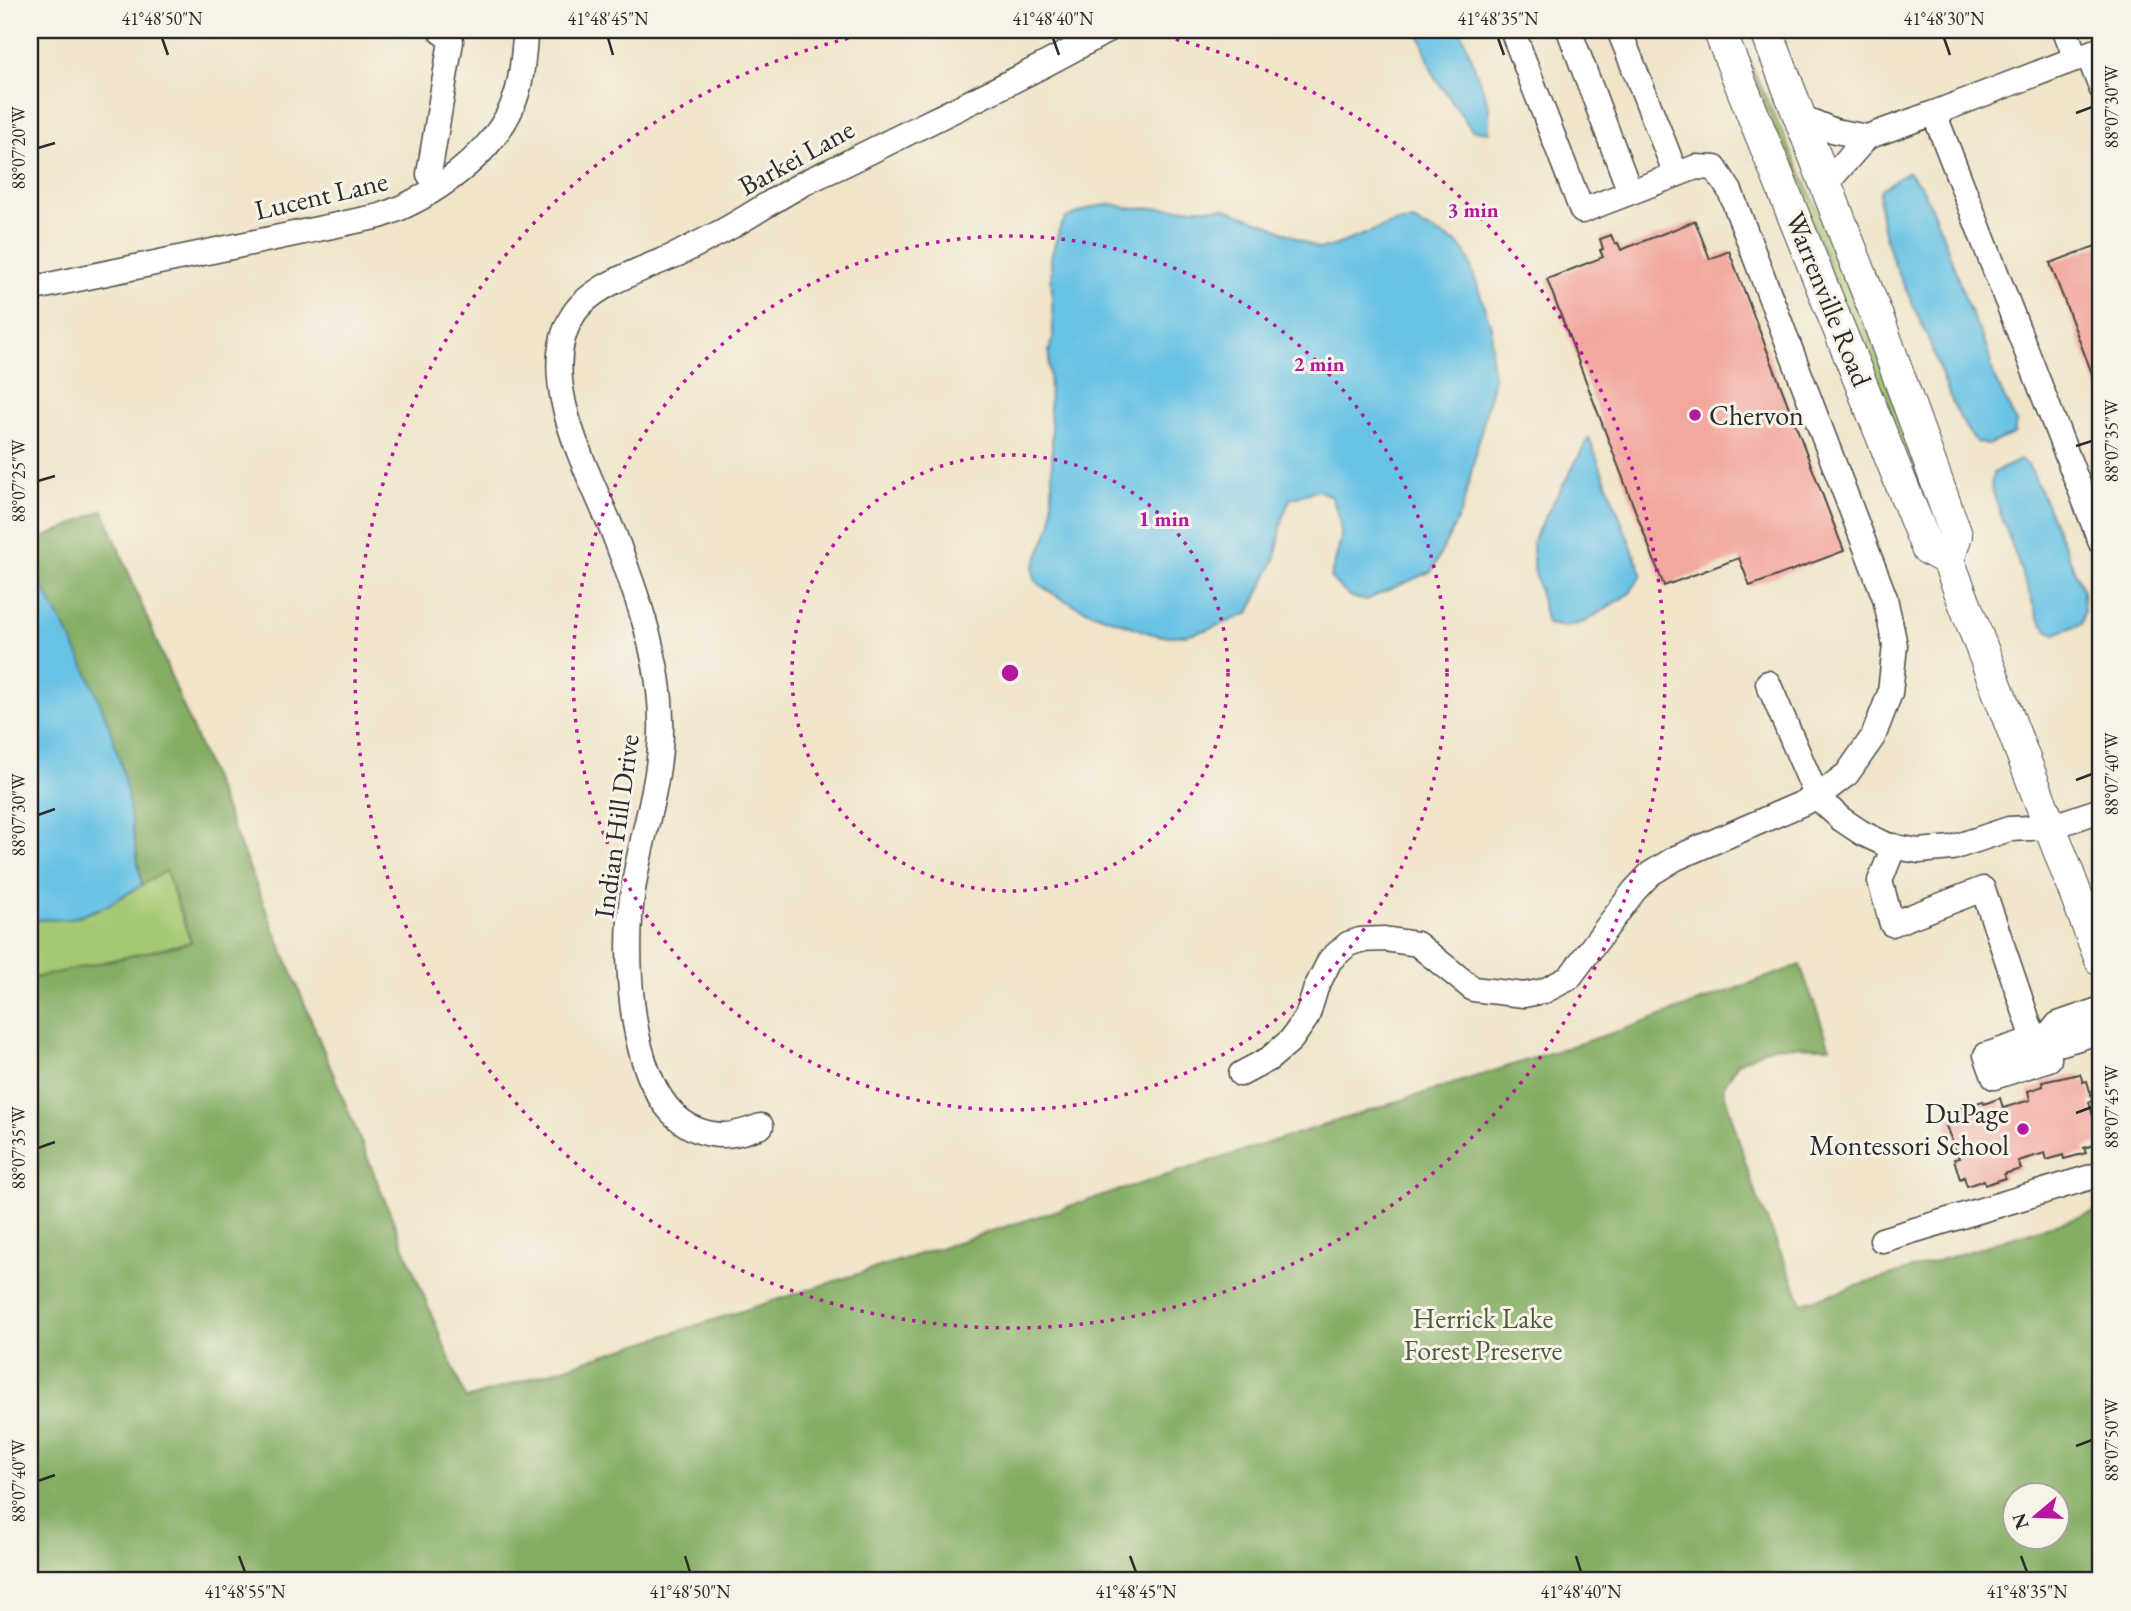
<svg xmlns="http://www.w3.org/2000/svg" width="2131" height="1611" font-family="'EB Garamond',serif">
<rect width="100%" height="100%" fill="#f7f3e8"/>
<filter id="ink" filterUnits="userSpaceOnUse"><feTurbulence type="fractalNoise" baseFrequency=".0143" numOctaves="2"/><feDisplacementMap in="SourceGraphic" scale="14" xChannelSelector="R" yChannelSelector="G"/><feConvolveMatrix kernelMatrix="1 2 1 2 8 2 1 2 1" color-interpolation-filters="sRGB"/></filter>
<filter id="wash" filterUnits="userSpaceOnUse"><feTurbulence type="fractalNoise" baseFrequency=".00686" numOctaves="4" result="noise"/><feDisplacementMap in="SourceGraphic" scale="28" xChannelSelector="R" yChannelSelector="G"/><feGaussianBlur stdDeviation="1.57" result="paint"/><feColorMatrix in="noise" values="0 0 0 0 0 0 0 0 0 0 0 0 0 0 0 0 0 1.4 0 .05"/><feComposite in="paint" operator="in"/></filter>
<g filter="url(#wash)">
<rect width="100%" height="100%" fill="#f0e4c9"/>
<g fill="#a5c972" stroke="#687a4e" stroke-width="2">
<path d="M 1741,43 L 1853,287 L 1943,544 L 1908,465 Z"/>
<path d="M 166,871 L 191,942 L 30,979 L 30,920 L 71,919 L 104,907 Z"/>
</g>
<path fill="#84ad64" stroke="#586c48" stroke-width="2" fill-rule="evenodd" d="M 103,510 L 466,1399 L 1631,1027 L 1800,965 L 1830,1047 L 1772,1046 L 1738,1063 L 1723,1088 L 1753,1187 L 1802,1303 L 2101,1210 L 2101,1581 L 30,1581 L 30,979 L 191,942 L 166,871 L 142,885 L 122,768 L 40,583 L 30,580 L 30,544 ZM 2016,1496 L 2058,1496 L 2058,1538 L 2016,1538 Z"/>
<g fill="#67c2e5" stroke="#497688" stroke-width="2">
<path d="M 1418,30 L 1461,30 L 1489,106 L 1489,132 L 1472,130 L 1434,76 Z"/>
<path d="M 1908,172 L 1922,187 L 1941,230 L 1968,307 L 1987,348 L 1994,377 L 2016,422 L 2014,434 L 1987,445 L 1976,442 C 1952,412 1943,376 1929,341 C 1911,293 1875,243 1880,190 Z"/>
<path d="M 1114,204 L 1127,208 L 1223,208 L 1272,226 L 1319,249 L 1328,248 L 1394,223 L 1413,221 L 1459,244 L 1467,255 L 1492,330 L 1491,357 L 1494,378 L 1462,510 L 1432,571 L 1366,600 C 1349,600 1342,590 1331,578 C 1333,564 1341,546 1341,534 C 1341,521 1336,508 1331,496 L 1318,490 L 1290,499 L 1283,516 L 1276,557 L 1249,613 C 1222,624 1200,635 1171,636 C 1157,637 1141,630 1128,625 C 1095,614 1062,603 1035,581 L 1033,569 L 1052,522 L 1052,432 L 1050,415 L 1049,352 L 1053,338 L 1051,257 L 1060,227 L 1066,218 L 1093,207 Z"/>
<path d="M 1589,438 L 1642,574 L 1630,593 L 1584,622 L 1566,627 L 1547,624 L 1533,564 L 1533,539 Z"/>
<path d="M 2021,460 L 2028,465 L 2034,476 L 2083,590 L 2084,612 L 2081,624 L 2055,634 L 2047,630 L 2038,618 L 1991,487 L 1993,473 Z"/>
<path d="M 30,580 L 40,583 C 74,642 105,702 122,769 C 131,807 134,846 142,885 L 104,907 L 71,919 L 30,920 Z"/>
</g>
<g id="blocks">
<g fill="#f2a79f">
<path d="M 1695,221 L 1710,259 L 1729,251 L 1844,551 L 1750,586 L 1739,558 L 1664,586 L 1547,279 L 1603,257 L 1600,250 L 1603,249 L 1600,239 L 1611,235 L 1615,244 L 1618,243 L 1621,250 Z"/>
<path d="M 2101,244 L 2101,391 L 2099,392 L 2050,263 Z"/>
<path d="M 2080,1074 L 2083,1082 L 2087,1081 L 2093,1101 L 2089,1102 L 2093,1116 L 2096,1115 L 2101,1131 L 2101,1135 L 2098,1136 L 2101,1143 L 2084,1148 L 2086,1153 L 2064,1159 L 2063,1155 L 2047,1160 L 2045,1153 L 2018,1161 L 2021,1169 L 2004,1174 L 2005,1178 L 1985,1185 L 1984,1180 L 1967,1186 L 1964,1177 L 1960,1179 L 1954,1159 L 1959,1158 L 1946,1126 L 1949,1125 L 1946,1117 L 1962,1112 L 1961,1108 L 1983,1101 L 1984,1104 L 2000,1098 L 2003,1108 L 2030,1100 L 2028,1091 L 2043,1086 L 2042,1082 Z"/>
</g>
</g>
</g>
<g filter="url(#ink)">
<use href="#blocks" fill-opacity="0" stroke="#494743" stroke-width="2"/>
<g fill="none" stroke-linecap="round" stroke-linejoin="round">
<defs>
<g id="minor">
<path d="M 1569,30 L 1630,192"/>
<path d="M 1619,30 L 1676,174"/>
<path d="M 2065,30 L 2076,59"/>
<path d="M 2088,54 L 2101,88"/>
<path d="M 1934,113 L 2101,49"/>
<path d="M 1801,117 L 1835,131 L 1867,137 L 1934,113 L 2101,543"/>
<path d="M 1826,184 L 1867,137"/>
<path d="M 438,187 L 429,174 L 451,41 L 440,30"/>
<path d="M 30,289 L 380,216 C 432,198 496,153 515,99 C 523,78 523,52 526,30"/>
<path d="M 1768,683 L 1817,797 L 1841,819 L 1862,833 L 1889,846 L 1919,851 L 1952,848 L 2009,829 L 2050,827 L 2101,810"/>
<path d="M 1894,846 L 1880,881 L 1892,924 L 1983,889 L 2034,1039"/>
<path d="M 2050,1034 L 2049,1059 L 1994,1077 L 1986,1055 L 2050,1034 L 2058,1024 L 2101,1009"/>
<path d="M 2050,1034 L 2062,1043 L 2101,1031"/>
<path d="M 1241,1074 L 1269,1059 L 1291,1040 L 1307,1017 L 1316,988 L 1330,960 L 1348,944 L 1360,940 L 1384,939 L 1417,944 L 1473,989 L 1524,995 L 1544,991 L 1569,978 L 1634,891 L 1650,874 L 1676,858 L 1817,797 L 1847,774 L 1873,737 L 1890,693 L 1895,645 L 1885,598 L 1730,191 L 1715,168 L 1696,167 L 1582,211 L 1512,30"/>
<path d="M 761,1126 C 749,1130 737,1135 724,1135 C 632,1135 626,983 630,918 C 634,851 663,787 661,720 C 660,658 638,599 617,542 C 594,480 532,380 573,315 C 591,285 646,268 678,254 C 692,247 705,240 719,233 C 746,219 771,201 799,186 C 814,177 831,171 847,163 C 934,119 1024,78 1108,30"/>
<path d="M 1882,1240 L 2101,1174"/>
</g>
<g id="major">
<path d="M 1719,30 L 1927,548 L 1948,560"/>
<path d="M 1766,30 L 1881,327 L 1956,535 L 1948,560 L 2101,960"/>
</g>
</defs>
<use href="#minor" stroke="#494743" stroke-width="27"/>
<use href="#major" stroke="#494743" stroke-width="34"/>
<use href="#minor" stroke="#fff" stroke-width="24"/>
<use href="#major" stroke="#fff" stroke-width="32"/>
</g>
</g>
<path fill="none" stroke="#2b2b2b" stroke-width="2.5" d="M 162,38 L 168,55M 608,38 L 613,55M 1053,38 L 1059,55M 1498,38 L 1504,55M 1944,38 L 1950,55M 2076,113 L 2092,107M 38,148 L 55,143M 2076,446 L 2092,441M 38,481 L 55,476M 2076,780 L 2092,774M 38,815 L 55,809M 2076,1113 L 2092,1107M 38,1148 L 55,1142M 2076,1446 L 2092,1440M 38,1481 L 55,1475M 239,1556 L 245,1572M 685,1556 L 690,1572M 1130,1556 L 1136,1572M 1576,1556 L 1581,1572M 2021,1556 L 2027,1572"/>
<g fill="none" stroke="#b5179e" stroke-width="3.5" stroke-dasharray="3.5 7">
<circle cx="1010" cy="673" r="218"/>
<circle cx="1010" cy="673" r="437"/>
<path d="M1135 30A655 655 0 1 1 885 30"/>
</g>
<g fill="#b5179e" stroke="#f7f3e8" stroke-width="2.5">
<circle cx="1695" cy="415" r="7"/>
<circle cx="2023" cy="1129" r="7"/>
</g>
<g text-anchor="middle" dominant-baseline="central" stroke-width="6" stroke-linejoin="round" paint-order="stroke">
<g font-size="28" fill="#2b2b2b" stroke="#f7f3e8">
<text transform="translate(796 157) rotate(-29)">Barkei Lane</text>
<text transform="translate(321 195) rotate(-13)">Lucent Lane</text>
<text transform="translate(1829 299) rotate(68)">Warrenville Road</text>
<text transform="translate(616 826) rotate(-82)">Indian Hill Drive</text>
</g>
<g font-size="28" fill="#2b2b2b" stroke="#f7f3e8" text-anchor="start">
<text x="1709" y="415">Chervon</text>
<text x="2009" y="1113" text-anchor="end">DuPage<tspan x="2009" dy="32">Montessori School</tspan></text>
</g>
<g font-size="28" fill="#505a40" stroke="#f7f3e8">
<text x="1483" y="1318">Herrick Lake<tspan x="1483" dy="32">Forest Preserve</tspan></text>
</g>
</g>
<circle cx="1010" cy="673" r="10" fill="#b5179e" stroke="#f7f3e8" stroke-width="3.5"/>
<g font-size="21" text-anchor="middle" font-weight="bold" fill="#b5179e" stroke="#f7f3e8" stroke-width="6" stroke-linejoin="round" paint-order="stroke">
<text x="1473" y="217">3 min</text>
<text x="1319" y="371">2 min</text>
<text x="1164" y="526">1 min</text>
</g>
<rect width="2131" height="1611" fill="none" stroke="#f7f3e8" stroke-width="77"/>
<g transform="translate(2036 1516) rotate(251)"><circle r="33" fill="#f7f3e8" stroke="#a5a39c" stroke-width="2"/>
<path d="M0-5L12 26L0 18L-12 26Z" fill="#b5179e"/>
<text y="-10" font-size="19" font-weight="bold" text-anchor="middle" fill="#2b2b2b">N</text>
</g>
<rect x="38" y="38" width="2054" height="1534" fill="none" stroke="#2b2b2b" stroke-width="2.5"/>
<g font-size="18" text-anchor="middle" fill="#2b2b2b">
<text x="162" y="25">41°48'50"N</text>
<text x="608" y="25">41°48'45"N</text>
<text x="1053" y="25">41°48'40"N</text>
<text x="1498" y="25">41°48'35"N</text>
<text x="1944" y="25">41°48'30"N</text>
<text transform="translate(2112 107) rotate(-90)" y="6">88°07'30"W</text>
<text transform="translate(19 148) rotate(-90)" y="6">88°07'20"W</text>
<text transform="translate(2112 441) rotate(-90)" y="6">88°07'35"W</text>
<text transform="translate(19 481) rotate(-90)" y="6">88°07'25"W</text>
<text transform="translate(2112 774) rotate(-90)" y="6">88°07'40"W</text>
<text transform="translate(19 815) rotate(-90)" y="6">88°07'30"W</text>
<text transform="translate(2112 1107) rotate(-90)" y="6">88°07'45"W</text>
<text transform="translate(19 1148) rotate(-90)" y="6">88°07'35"W</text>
<text transform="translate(2112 1440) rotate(-90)" y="6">88°07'50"W</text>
<text transform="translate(19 1481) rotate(-90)" y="6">88°07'40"W</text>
<text x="245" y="1598">41°48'55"N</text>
<text x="690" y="1598">41°48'50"N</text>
<text x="1136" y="1598">41°48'45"N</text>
<text x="1581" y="1598">41°48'40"N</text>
<text x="2027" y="1598">41°48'35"N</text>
</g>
</svg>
